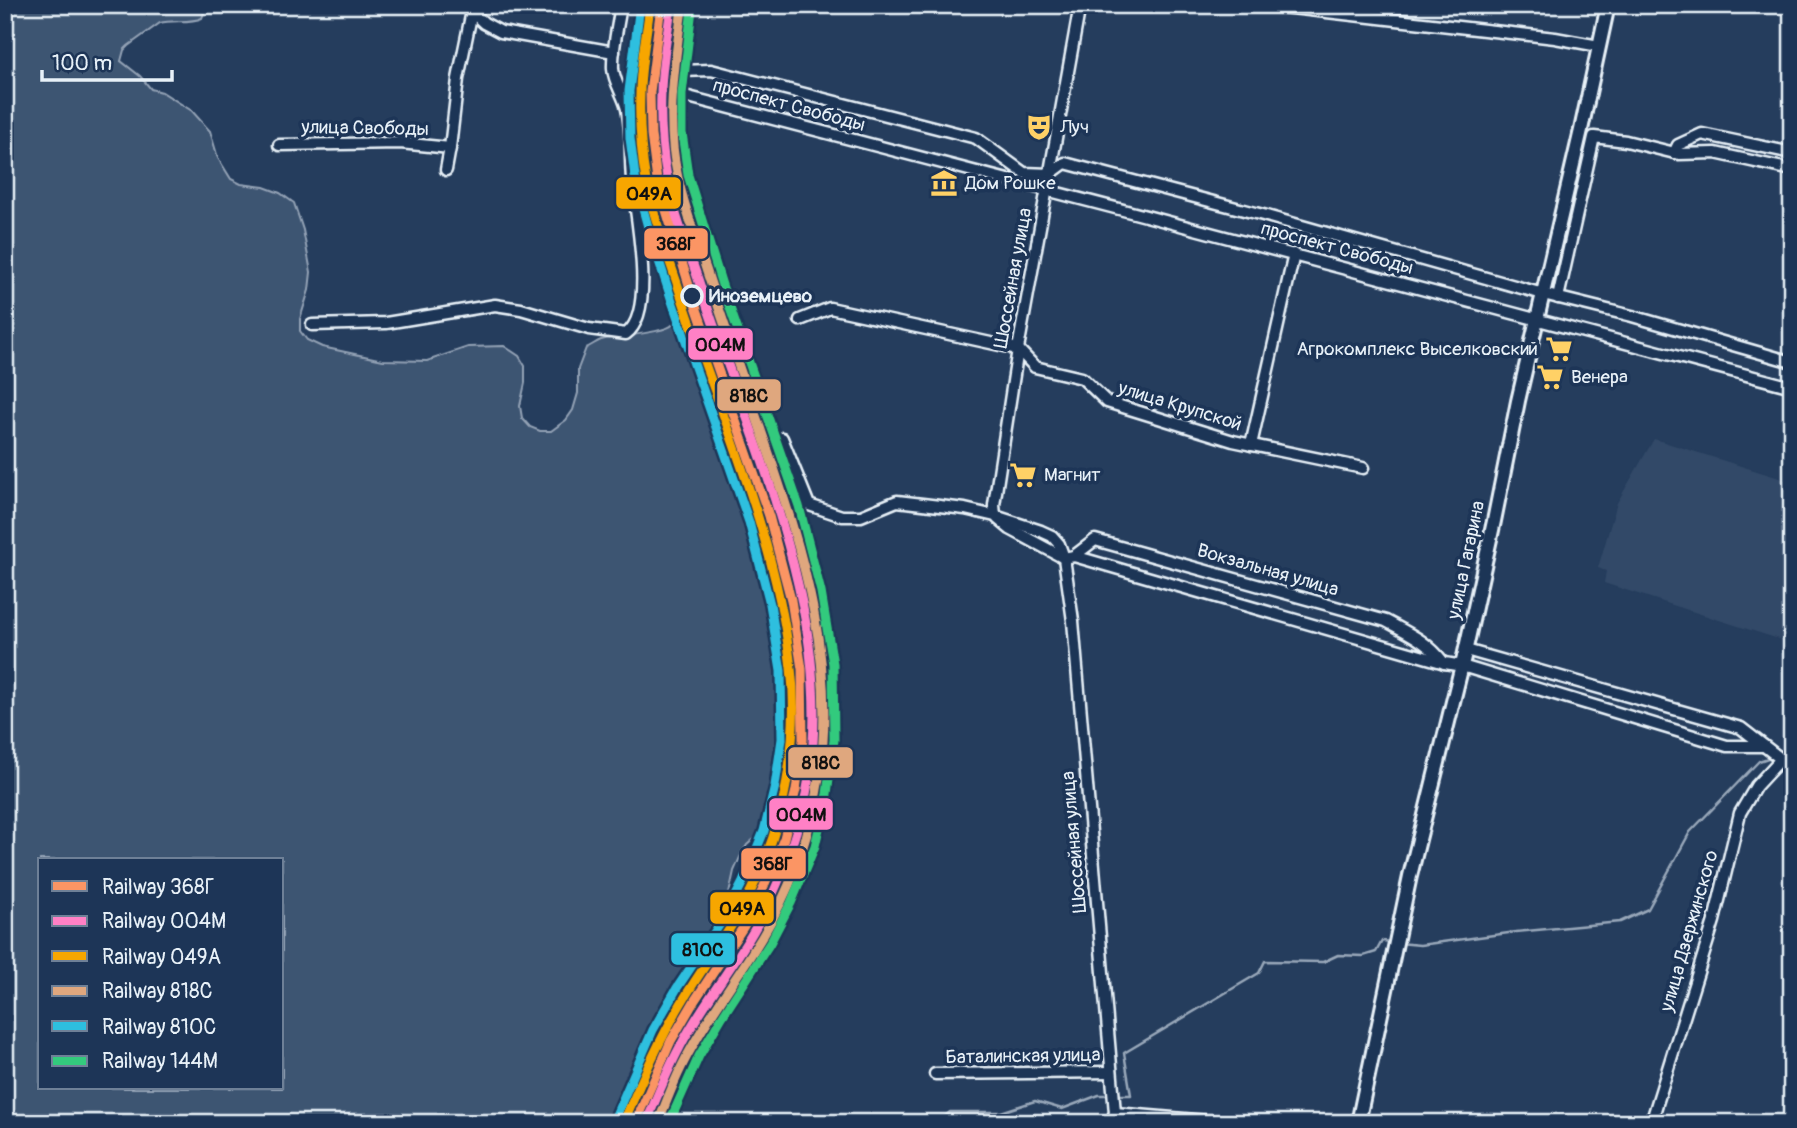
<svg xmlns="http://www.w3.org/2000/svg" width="1797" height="1128" font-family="Pangolin,sans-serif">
<rect width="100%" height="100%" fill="#253d5d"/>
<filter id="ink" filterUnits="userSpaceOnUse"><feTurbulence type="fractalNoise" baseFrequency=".0143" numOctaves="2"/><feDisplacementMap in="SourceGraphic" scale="14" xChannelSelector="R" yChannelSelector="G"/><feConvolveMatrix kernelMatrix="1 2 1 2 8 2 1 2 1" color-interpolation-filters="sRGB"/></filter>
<g filter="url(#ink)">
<path fill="#334a68" d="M 1654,439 L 1792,482 L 1791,643 L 1604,583 L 1606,571 L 1598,568 L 1617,503 Z"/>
<path fill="#3e5472" stroke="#93a2b5" stroke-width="2" fill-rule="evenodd" d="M 5,5 L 207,5 L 202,18 C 189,24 173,19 160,23 L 128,46 L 124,50 L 121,61 L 140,76 L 151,89 L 162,92 L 192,111 L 210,131 L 218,158 L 231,179 L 241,184 L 264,187 L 280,193 L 294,203 L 303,230 L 311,272 L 309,290 L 300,319 L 300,331 L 307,340 L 322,347 L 383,360 L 427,361 L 468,347 L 504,346 L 519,356 L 525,366 L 525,383 L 520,406 L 522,418 L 530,427 L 540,431 L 551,431 L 566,420 L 573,410 L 578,393 L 578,369 L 586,348 C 591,346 596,342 601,340 C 613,336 668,333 673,324 C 676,318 674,308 674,301 L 680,300 L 684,304 L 714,401 L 749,493 L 787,612 L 796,653 L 799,696 L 794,742 L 773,818 L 762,832 L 747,845 L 741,855 L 734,871 L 729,894 L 719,909 L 691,970 L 651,1033 L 618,1123 L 5,1123 ZM 40,860 L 282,860 L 282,1088 L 40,1088 Z"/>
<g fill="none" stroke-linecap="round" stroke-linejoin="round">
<g stroke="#99a8ba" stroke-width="2.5">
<path d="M 1782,752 L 1792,751"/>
<path d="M 1399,943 L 1420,945 L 1516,932 L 1620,922 L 1648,909 L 1690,832 L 1759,761 L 1768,758"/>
<path d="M 1120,1095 L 1131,1095 L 1124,1053 L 1259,973 L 1265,961 L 1323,962 L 1338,955 L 1363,956 L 1376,952 L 1382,941 L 1393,942"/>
<path d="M 937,1123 L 950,1112 L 1001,1112 L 1035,1101 L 1062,1109 L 1099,1095 L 1106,1095"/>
</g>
<defs>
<g id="minor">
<path d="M 456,5 L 468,8 L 484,23 L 501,32 L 614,52"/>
<path d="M 1265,5 L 1555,38 L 1599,46"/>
<path d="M 279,145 L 400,143 L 450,148"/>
<path d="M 1674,153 L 1678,145 L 1702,134 L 1792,153"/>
<path d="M 446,170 L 450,148 L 458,79 L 472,11"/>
<path d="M 1558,298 L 1594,137 L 1626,141 L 1679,154 L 1715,153 L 1792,170"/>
<path d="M 800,320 L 830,308 L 1018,349 L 1035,367 L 1082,378 L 1107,402 L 1233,441 L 1363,468"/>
<path d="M 312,325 L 386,323 L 495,305 L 521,309 L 589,329 L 626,334 C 657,312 635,213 632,179 C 630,156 632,131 627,109 C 624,96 614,82 613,69 C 612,48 618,26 621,5"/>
<path d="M 1792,362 L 1632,316 L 1543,294 L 1263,215 L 1065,163 L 1050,174 L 1024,173 L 976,138 L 711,70 L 682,71 L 677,94 C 1049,190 1421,288 1792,387"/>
<path d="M 782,438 L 809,505 L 842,516 L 861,516 L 897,501 L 965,509 L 995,516 L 1041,531 L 1052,536 L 1059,544 L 1064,558 L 1073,621 L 1115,1113 L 1110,1123"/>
<path d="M 1251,445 L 1294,254"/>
<path d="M 995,516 L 994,505 L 1018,349 L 1080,5"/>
<path d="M 998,519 L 1010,529 L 1064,558 L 1074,556 L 1095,540 L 1386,621 C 1410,634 1427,641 1444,663"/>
<path d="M 1074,556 L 1445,663 L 1462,666 L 1727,746 L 1764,746"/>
<path d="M 1466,650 L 1741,728 L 1781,759 L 1792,763"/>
<path d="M 935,1074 L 1111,1072"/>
<path d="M 1115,1113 L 1231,1123"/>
<path d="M 1651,1123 L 1714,921 L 1740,813 L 1756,786 L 1781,759"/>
</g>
<path id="major" d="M 1358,1123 L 1410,876 L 1464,657 L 1494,521 L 1518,401 L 1581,130 L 1608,5"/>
</defs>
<use href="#minor" stroke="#e8f1f8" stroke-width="15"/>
<use href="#major" stroke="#e8f1f8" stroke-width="18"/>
<use href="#minor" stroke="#1d3557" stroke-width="10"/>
<use href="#major" stroke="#1d3557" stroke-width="12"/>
<defs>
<path id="rail-1" d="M 635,1123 L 671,1041 L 695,1000 L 744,926 L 762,891 L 784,838 L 796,790 L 803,740 L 802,669 L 791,600 L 769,516 L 692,295 L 657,181 L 651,135 L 650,92 L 661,5"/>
<path id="rail-2" d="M 646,1123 C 657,1097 667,1071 680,1047 C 701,1006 730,971 753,932 C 778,890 795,842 806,794 C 842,625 749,437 698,279 C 687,246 673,212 667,177 C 662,150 660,122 661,94 C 661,65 668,35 671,6"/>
<path id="rail-3" d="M 625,1119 C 643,1077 661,1036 685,997 C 700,972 718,948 733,923 C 758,883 778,832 786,786 C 793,747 796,707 791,668 C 776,534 718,410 677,283 C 666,250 653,216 646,181 C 641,153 639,122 640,93 C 640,64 647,34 650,5"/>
<path id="rail-4" d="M 658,1123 C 668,1097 678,1071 692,1047 C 713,1009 739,975 762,937 C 788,894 807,844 816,795 C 841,672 803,551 763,436 C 744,381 724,325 706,269 C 696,239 685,209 678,178 C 665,120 675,65 682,8"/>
<path id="rail-5" d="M 616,1115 L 653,1030 L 677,988 L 726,915 L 743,882 L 764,831 L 775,786 L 782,739 L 781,671 L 770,604 L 749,522 L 672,301 L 648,227 L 636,184 L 630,138 L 629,91 L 640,5"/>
<path id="rail-6" d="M 669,1123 L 699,1056 L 722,1017 L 770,943 L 791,903 L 815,846 L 827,794 L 834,740 L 833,664 L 821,592 L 799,506 L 722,285 L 688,175 L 682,133 L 682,94 L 692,9"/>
</defs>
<use href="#rail-1" stroke="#1d3557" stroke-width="14"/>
<use href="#rail-2" stroke="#1d3557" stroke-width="14"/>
<use href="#rail-3" stroke="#1d3557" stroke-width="14"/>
<use href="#rail-4" stroke="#1d3557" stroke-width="14"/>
<use href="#rail-5" stroke="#1d3557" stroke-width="14"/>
<use href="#rail-6" stroke="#1d3557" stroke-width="14"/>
<use href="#rail-1" stroke="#fb9564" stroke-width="9"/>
<use href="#rail-2" stroke="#ff80c5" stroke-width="9"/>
<use href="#rail-3" stroke="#f7a600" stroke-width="9"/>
<use href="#rail-4" stroke="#dfa77e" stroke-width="9"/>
<use href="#rail-5" stroke="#2dbfdf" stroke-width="9"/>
<use href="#rail-6" stroke="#33ca7d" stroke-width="9"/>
</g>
</g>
<defs>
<symbol id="theatre-bare" viewBox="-9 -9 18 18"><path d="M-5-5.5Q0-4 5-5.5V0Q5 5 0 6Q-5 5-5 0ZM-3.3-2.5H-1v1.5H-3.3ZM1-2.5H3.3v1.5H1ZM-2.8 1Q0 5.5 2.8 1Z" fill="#ffd166" stroke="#1d3557" stroke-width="2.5" paint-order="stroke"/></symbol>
<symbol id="museum-bare" viewBox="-9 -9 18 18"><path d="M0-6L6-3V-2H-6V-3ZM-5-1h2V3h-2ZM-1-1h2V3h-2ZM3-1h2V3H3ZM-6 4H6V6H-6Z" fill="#ffd166" stroke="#1d3557" stroke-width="2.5" paint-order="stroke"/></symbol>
<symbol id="supermarket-bare" viewBox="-9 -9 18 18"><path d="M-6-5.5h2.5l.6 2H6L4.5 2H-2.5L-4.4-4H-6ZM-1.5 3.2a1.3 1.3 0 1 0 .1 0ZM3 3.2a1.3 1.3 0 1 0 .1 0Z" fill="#ffd166" stroke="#1d3557" stroke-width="2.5" paint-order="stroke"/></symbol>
</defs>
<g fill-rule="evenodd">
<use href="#theatre-bare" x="1020" y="108" width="38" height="38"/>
<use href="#museum-bare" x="925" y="164" width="38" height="38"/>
<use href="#supermarket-bare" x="1540" y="330" width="38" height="38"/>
<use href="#supermarket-bare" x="1531" y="358" width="38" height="38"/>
<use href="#supermarket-bare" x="1004" y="456" width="38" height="38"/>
</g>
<circle fill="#1d3557" stroke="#e8f1f8" stroke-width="3.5" cx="692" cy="296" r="10"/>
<g text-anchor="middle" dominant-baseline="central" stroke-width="7" stroke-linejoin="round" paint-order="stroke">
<g font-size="19" fill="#e8f1f8" stroke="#1d3557">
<text transform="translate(789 105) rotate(15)">проспект Свободы</text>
<text transform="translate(365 128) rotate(1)">улица Свободы</text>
<text transform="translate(1337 248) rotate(15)">проспект Свободы</text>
<text transform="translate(1013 278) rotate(-80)">Шоссейная улица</text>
<text transform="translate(1180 406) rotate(17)">улица Крупской</text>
<text transform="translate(1466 560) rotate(-78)">улица Гагарина</text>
<text transform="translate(1268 570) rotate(16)">Вокзальная улица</text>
<text transform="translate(1074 842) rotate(-95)">Шоссейная улица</text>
<text transform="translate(1689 931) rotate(-74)">улица Дзержинского</text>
<text transform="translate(1023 1056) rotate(-1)">Баталинская улица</text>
</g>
<g font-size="19" fill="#e8f1f8" stroke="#1d3557" text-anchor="start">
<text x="1060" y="127">Луч</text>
<text x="965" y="183">Дом Рошке</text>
<text x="1538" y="349" text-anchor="end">Агрокомплекс Выселковский</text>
<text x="1571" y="377">Венера</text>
<text x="1044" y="475">Магнит</text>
</g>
<g font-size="19" font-weight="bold" fill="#e8f1f8" stroke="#1d3557" text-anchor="start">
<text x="709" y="296">Иноземцево</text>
</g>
</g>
<g stroke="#1d3557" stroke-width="2.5">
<rect x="615" y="176" width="67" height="34" rx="7" fill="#f7a600"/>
<rect x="643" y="227" width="66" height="33" rx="7" fill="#fb9564"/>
<rect x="687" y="327" width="67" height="34" rx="7" fill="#ff80c5"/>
<rect x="716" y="378" width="66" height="34" rx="7" fill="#dfa77e"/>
<rect x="787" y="746" width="67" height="33" rx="7" fill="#dfa77e"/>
<rect x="768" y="797" width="66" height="34" rx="7" fill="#ff80c5"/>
<rect x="740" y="847" width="67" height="33" rx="7" fill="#fb9564"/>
<rect x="709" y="891" width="66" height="34" rx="7" fill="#f7a600"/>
<rect x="670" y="932" width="66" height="34" rx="7" fill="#2dbfdf"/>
</g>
<g font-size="19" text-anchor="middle" font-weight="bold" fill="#111">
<text x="649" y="200">049А</text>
<text x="676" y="250">368Г</text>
<text x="720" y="351">004М</text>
<text x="749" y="402">818С</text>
<text x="821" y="769">818С</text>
<text x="801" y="821">004М</text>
<text x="773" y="870">368Г</text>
<text x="742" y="915">049А</text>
<text x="703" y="956">810С</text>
</g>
<rect width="1797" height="1128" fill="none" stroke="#1d3557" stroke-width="28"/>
<rect x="14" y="14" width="1769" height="1100" fill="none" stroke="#e8f1f8" stroke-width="2.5" filter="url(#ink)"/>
<rect x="38" y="858" width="245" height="231" fill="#1d3557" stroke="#6e8097" stroke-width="2"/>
<rect x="52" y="881" width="35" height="10" fill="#fb9564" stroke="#6e8097" stroke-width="2"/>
<text x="102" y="894" font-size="21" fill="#e8f1f8">Railway 368Г</text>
<rect x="52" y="916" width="35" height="10" fill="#ff80c5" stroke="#6e8097" stroke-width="2"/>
<text x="102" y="928" font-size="21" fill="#e8f1f8">Railway 004М</text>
<rect x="52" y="951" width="35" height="10" fill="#f7a600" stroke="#6e8097" stroke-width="2"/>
<text x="102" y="964" font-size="21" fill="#e8f1f8">Railway 049А</text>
<rect x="52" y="986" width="35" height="10" fill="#dfa77e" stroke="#6e8097" stroke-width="2"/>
<text x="102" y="998" font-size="21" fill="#e8f1f8">Railway 818С</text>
<rect x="52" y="1021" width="35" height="10" fill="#2dbfdf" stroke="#6e8097" stroke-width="2"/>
<text x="102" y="1034" font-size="21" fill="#e8f1f8">Railway 810С</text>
<rect x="52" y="1056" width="35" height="10" fill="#33ca7d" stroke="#6e8097" stroke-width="2"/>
<text x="102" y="1068" font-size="21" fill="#e8f1f8">Railway 144М</text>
<path d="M42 70v10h130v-10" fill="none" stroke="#e8f1f8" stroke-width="3.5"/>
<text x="52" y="70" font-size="21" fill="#e8f1f8" stroke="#1d3557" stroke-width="5" paint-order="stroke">100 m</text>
</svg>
